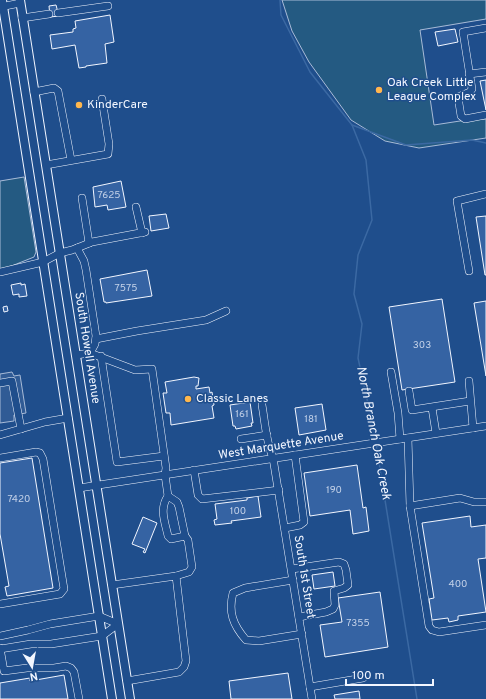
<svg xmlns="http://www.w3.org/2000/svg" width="486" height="699" font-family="Overpass,sans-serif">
<rect width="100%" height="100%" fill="#1f4e8c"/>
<g fill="#245a82" stroke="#a8bbd7">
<path d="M 282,0 L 486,0 L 486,19 L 420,30 L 434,125 L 473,119 L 486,119 L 486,138 L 419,148 L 385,141 L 351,120 L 309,62 L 292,31 Z"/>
<path d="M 24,177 L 36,252 L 34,257 L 9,267 L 0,269 L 0,181 Z"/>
</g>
<path fill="#305b95" stroke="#a8bbd7" d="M 12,372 L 14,376 L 20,375 L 26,413 L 14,415 L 14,421 L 0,423 L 0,374 Z"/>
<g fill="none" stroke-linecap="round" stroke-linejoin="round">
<g stroke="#3b69a3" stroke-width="1.5">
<path d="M 280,0 L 281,15 L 310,72 L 352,125 L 366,160 L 372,220 L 358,255 L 354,294 L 362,324 L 358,358 L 376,440"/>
<path d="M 352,125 L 406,145 L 472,140 L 486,143"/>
<path d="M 376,444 L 417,699"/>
</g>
</g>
<g fill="#3563a3" stroke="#f2f6ff">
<path d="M 56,5 L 59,16 L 50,17 L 49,6 Z"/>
<path d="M 110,15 L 114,42 L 105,44 L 107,63 L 86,66 L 86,67 L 79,68 L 75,45 L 52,49 L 50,35 L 73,32 L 73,29 L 76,28 L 75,21 Z"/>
<path d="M 455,29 L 458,42 L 438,46 L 435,32 Z"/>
<path d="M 486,80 L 486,110 L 480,81 Z"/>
<path d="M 121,181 L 126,207 L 108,210 L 107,205 L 95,207 L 93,187 Z"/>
<path d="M 166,214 L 169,228 L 151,231 L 149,216 Z"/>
<path d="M 486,216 L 486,275 L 485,275 L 476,217 Z"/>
<path d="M 147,270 L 152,296 L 106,303 L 106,302 L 104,302 L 100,279 Z"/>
<path d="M 21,283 L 21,285 L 25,284 L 27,296 L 19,297 L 19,294 L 13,295 L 11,285 Z"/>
<path d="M 442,299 L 455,382 L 402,390 L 389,307 Z"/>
<path d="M 486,301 L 486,376 L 474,303 Z"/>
<path d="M 7,306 L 8,311 L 4,312 L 3,307 Z"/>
<path d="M 194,377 L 199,378 L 198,386 L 196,386 L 196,389 L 209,387 L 210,393 L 212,392 L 214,405 L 212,406 L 214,418 L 171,425 L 170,413 L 166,413 L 163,393 L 167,393 L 165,382 Z"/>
<path d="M 250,402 L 253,423 L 251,423 L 252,426 L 236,429 L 235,426 L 233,426 L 230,405 Z"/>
<path d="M 322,404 L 326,430 L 299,435 L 295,408 Z"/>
<path d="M 32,458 L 53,588 L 7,596 L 5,587 L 9,586 L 0,534 L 0,463 Z"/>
<path d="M 357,465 L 363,508 L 366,507 L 369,531 L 353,534 L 350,510 L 310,516 L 304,473 Z"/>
<path d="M 258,496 L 261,517 L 231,521 L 232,523 L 215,525 L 214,520 L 217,519 L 215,504 L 247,500 L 247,498 Z"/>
<path d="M 470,516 L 471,527 L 486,525 L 486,558 L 478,559 L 486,612 L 458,616 L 458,620 L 449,622 L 448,618 L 432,620 L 429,599 L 434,598 L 422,523 Z"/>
<path d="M 143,517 L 157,523 L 145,553 L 143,552 L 145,549 L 132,544 Z"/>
<path d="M 333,572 L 335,586 L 314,589 L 312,575 Z"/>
<path d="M 380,592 L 388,647 L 325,657 L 320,625 L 342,622 L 338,598 Z"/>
<path d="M 288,673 L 292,699 L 231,699 L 229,681 Z"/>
<path d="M 64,675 L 68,699 L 0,699 L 0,683 L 30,678 L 30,681 Z"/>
<path d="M 359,691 L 360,699 L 335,699 L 334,695 Z"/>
</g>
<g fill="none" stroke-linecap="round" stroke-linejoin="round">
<defs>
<g id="minor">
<path d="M 0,7 L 20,3"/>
<path d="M 58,13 L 108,6"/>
<path d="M 22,18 L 49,14"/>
<path d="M 486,28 L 463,32 L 472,89 L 470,92 L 458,97 L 461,116 L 465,119 L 486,115"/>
<path d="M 469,74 L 486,72"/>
<path d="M 34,92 L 54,88 L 58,91 L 71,160"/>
<path d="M 46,165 L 108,154 L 109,144 L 102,99"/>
<path d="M 82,198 L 89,243"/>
<path d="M 136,207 L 142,233"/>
<path d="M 469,271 L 457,201 L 486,194"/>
<path d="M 0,272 L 43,262 L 60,253 L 72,250 L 92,242 L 145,232"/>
<path d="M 96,339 L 137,331 L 206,320 L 226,311"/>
<path d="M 90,353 L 135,370 L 152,369 L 166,468 L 165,475 L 168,496 L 177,502 L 179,507 L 185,536 L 188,540 L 192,567 L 189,572 L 176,576"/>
<path d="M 76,355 L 90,353 L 95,344 L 96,336 L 86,270 L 84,261 L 77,248"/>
<path d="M 101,356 L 117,462 L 164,456"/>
<path d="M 391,372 L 398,413 L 400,439"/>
<path d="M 469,381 L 473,428"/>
<path d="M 0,383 L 12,381 L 21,429"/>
<path d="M 409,391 L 412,410 L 470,401"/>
<path d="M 262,405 C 265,422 266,442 273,458 L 312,699"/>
<path d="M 432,408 L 436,433"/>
<path d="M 0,435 L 45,422 L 68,418"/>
<path d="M 408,438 L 410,506 L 429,626 L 432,630 L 439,632 L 486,625"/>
<path d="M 241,439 L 267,435"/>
<path d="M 0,458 L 36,452 L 40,453 L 43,459 L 64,589 L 60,594 L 0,604"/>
<path d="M 194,470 L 198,495 L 202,499 L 279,490"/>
<path d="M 79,488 L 486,426"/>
<path d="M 168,496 C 159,509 165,522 168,536 L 171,539 L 185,536"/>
<path d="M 410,506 L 460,498 L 474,502 L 486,502"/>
<path d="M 285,528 L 300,525 L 304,522 L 295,455"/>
<path d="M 292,569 L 339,562 L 344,564 L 346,570 L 348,585 L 344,588 L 334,591 L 335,605 L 333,609 L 326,612 L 299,617"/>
<path d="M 293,580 L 245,588 L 233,593 C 228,612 233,625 246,640 L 259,641 L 302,634"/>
<path d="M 112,585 L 176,576 L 186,661 L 184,667 L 179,672 L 127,681"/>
<path d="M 0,636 L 28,630 L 50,624 L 99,616 L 118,624"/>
<path d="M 0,648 L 4,671 L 27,668 L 54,668 L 66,666 L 71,668 L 74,672 L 79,699"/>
<path d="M 0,649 L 31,644 L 51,644 L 102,636 L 118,624"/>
<path d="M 310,687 L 363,678"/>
</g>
<g id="major">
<path d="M 2,0 L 112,699"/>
<path d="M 20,0 L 130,699"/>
</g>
</defs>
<use href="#minor" stroke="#f2f6ff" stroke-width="8"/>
<use href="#major" stroke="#f2f6ff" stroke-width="10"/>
<use href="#minor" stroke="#1f4e8c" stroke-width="7"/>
<use href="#major" stroke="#1f4e8c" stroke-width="8"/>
</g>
<g fill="#ffb74d" stroke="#1f4e8c" stroke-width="1.5">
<circle cx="379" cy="90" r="4"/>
<circle cx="79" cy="105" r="4"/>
<circle cx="188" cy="399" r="4"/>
</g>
<g text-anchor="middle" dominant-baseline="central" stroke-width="3" stroke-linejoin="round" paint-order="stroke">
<g font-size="10" fill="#c3d1e8">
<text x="109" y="195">7625</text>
<text x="126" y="288">7575</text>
<text x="422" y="345">303</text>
<text x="242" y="414">161</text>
<text x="311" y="419">181</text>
<text x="334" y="490">190</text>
<text x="19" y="499">7420</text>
<text x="238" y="511">100</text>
<text x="458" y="584">400</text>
<text x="358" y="623">7355</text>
</g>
<g font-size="12" fill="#f2f6ff" stroke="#1f4e8c" text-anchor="start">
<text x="387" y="83">Oak Creek Little<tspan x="387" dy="14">League Complex</tspan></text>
<text x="87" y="105">KinderCare</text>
<text x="196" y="399">Classic Lanes</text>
</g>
<g font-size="12" fill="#f2f6ff" stroke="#1f4e8c">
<text transform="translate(87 348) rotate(81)">South Howell Avenue</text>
<text transform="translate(281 446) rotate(-9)">West Marquette Avenue</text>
<text transform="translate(304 577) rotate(81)">South 1st Street</text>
</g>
<g font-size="13" font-style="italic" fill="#f2f6ff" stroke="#1f4e8c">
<text transform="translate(373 433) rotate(79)">North Branch Oak Creek</text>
</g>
</g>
<g transform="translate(32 667) rotate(169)" stroke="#1f4e8c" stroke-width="3" paint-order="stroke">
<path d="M0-3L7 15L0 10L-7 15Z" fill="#f2f6ff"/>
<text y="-6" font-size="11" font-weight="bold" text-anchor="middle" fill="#f2f6ff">N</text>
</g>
<path d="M346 679v6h87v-6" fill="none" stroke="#f2f6ff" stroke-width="2"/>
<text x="352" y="679" font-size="12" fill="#f2f6ff" stroke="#1f4e8c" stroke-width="3" paint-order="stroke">100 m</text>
</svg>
